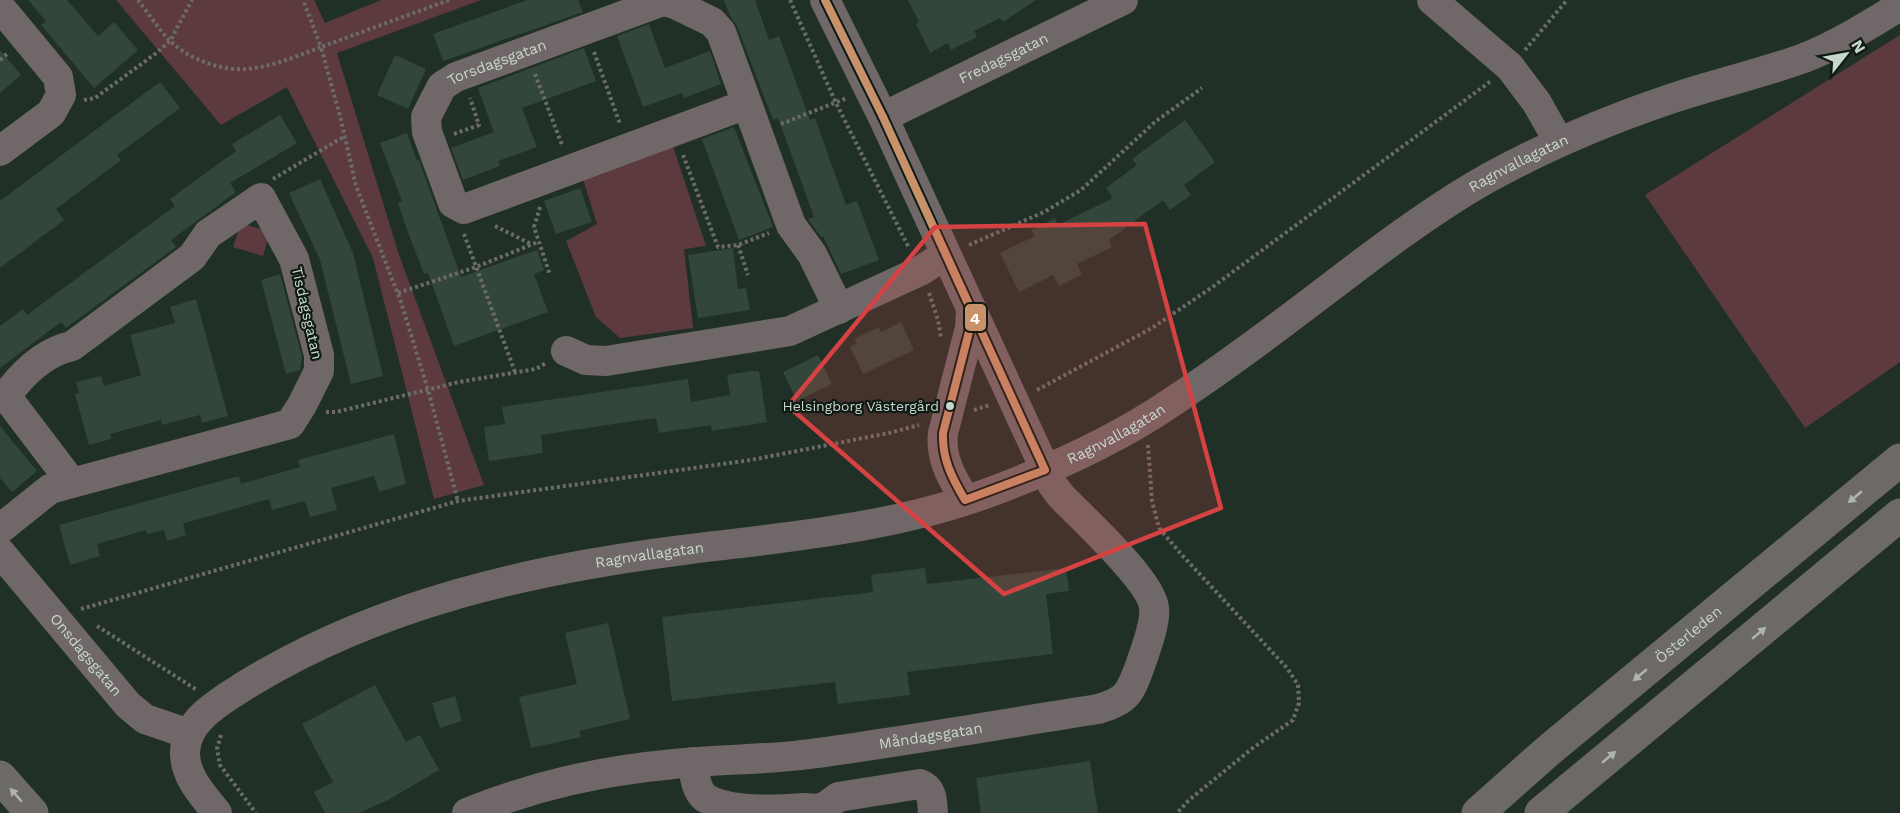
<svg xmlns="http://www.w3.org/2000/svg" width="1900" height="813" font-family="'Work Sans',sans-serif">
<rect width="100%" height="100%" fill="#213027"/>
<g fill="#5c3a3d">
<path d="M 116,0 L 314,0 L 325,23 L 381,0 L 481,0 L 337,53 L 399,255 L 484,485 L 434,499 L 373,258 L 287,87 L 221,125 Z"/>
<path d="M 1900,35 L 1900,362 L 1805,428 L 1645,195 Z"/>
<path d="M 673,146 L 706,246 L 684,249 L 693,328 L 620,338 L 596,317 L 566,241 L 597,224 L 582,176 Z"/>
<path d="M 241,223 L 270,232 L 263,256 L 233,247 Z"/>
</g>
<g fill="#32463b">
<path d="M 28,0 L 67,0 L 98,36 L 114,22 L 138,50 L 94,88 L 41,25 L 46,21 Z"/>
<path d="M 527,0 L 578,0 L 583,12 L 443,61 L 433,34 Z"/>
<path d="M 724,0 L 755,0 L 769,40 L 779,36 L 810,120 L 815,118 L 846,205 L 857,201 L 879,260 L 841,274 L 823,236 L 821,237 L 808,219 L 814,217 L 778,118 L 773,120 L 737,26 L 730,16 Z"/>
<path d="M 908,0 L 1036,0 L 1003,22 L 1000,18 L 974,31 L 977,37 L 951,50 L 948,43 L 930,53 L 916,24 L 919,22 Z"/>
<path d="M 649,24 L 665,68 L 710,51 L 721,84 L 684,98 L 682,93 L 643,107 L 617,36 Z"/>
<path d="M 584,48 L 596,81 L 522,108 L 537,147 L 498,161 L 500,166 L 463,180 L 451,148 L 494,132 L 478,88 Z"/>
<path d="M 0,50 L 21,75 L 0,93 Z"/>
<path d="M 395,55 L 426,69 L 408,109 L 377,95 Z"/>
<path d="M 160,82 L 180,108 L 117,155 L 121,160 L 56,209 L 64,220 L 0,268 L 0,201 Z"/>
<path d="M 280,115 L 297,143 L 230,183 L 236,192 L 171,240 L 176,247 L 66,328 L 61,322 L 0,368 L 0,326 L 23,309 L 27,315 L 175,206 L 170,199 L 236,151 L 232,144 Z"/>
<path d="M 1185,120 L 1215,162 L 1184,185 L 1191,195 L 1170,210 L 1163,200 L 1109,240 L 1112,247 L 1077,264 L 1082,275 L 1059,286 L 1053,275 L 1019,292 L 1000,253 L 1035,236 L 1031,230 L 1055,218 L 1058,225 L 1113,198 L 1106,188 L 1137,165 L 1132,159 Z"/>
<path d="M 734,127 L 773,227 L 739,240 L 702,139 Z"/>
<path d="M 407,133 L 417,161 L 419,160 L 461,277 L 537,250 L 544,270 L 534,274 L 548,312 L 454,346 L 428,273 L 424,274 L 406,227 L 398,203 L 402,201 L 380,143 Z"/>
<path d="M 320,179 L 353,253 L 383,376 L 351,384 L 320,260 L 289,193 Z"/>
<path d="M 580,188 L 592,222 L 556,234 L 544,201 Z"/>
<path d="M 733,248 L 738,289 L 746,288 L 750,310 L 698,318 L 688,255 Z"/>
<path d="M 280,274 L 302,357 L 300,370 L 286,374 L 261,280 Z"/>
<path d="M 196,299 L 228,416 L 202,423 L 200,415 L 162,425 L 161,420 L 110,434 L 111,439 L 89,445 L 75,394 L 79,393 L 76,382 L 101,376 L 104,386 L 141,375 L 130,335 L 175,323 L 170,307 Z"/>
<path d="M 901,322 L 914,350 L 863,374 L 850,347 L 857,343 L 854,339 L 879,327 L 881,332 Z"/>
<path d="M 818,355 L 832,384 L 797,401 L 783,372 Z"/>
<path d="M 752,371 L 759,371 L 767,422 L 712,431 L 711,425 L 659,433 L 656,418 L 627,422 L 541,435 L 543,453 L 489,461 L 484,427 L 505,424 L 502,407 L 688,379 L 691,402 L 730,395 L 727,375 Z"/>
<path d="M 0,426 L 37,471 L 12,492 L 0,478 Z"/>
<path d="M 394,434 L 406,484 L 379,492 L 374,476 L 331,488 L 337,510 L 310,517 L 305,501 L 272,510 L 269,499 L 185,523 L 183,524 L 186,535 L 167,541 L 164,530 L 147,534 L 146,530 L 97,544 L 100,556 L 70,565 L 59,525 L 239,476 L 241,484 L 300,467 L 298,460 Z"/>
<path d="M 925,568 L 927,584 L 1066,568 L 1069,591 L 1046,594 L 1053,654 L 907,672 L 910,695 L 838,704 L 835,682 L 672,701 L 662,617 L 873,592 L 871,575 Z"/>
<path d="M 608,623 L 630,719 L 579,731 L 581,737 L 531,748 L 519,697 L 577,684 L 565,633 Z"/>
<path d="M 375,685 L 406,742 L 420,735 L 439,770 L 388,800 L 359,813 L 325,813 L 314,792 L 333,782 L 302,724 Z"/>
<path d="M 455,696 L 462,721 L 440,728 L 432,703 Z"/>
<path d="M 1090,761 L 1098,813 L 981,813 L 976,778 Z"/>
</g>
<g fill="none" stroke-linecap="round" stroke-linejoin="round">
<g stroke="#6c6b68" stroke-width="4" stroke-dasharray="3 3" stroke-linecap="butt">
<path d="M 138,0 C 148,13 158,28 169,40 C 187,58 220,71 246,69 C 272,67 297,56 321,47 L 303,0"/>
<path d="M 449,0 L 321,47 L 341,120 L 356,186 L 401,302 L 428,390 L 458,501"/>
<path d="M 790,0 L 836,103 L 909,248"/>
<path d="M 1525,50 L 1567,0"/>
<path d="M 594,52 L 620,124"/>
<path d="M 0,60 L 7,54"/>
<path d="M 535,74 L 562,145"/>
<path d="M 84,100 L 95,98 L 155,54 L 170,41 L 192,0"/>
<path d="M 781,124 L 847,98"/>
<path d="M 454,134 L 479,125 L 470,98"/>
<path d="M 683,155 L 718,247 L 738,245 L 769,233"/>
<path d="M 273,179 L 345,136"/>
<path d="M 540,207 L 534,227 L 550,275"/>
<path d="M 495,226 L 531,244"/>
<path d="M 464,234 L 515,372"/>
<path d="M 738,245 L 748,275"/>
<path d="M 969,245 L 1044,212 L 1081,190 L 1156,121 L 1202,88"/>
<path d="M 398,293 L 476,267 L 538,242"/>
<path d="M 929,293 L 938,320 L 941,338"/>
<path d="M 1037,390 L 1152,328 L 1211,288 L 1491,81"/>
<path d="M 974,410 L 990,405"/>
<path d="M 326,412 L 336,412 L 459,382 L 536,369 L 546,363"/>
<path d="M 1148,445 L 1152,501 L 1159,528 L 1181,554 L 1287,668 L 1298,685 L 1299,703 L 1293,720 L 1254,747 L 1189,800 L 1177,813"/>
<path d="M 81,609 L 458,501 L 751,460 L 889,433 L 919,425"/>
<path d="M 97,626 L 197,690"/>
<path d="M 221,735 L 217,749 L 220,765 L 256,813"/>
</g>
<g stroke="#706868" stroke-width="30">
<path d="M 1432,0 L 1510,67 L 1537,103 L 1559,142"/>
<path d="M 0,7 L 58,77 L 61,95 L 51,113 L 0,151"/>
<path id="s1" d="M 747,104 L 464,209 L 453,203 L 427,132 L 426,117 L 442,86 L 456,77 L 663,1 L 675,4 L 712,22 L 721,32 L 791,225 L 812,254 L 839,309"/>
<path id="s2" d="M 883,117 L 1123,0"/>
<path d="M 566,351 L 586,360 L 606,361 L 790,331 L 920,271 L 945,255"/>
<path d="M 965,500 C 952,478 940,459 943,433 L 970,328 L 971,310"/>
<path d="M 0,529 L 50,489 L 72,483 L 290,424 L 302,405 L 319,371 L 319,355 L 294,259 L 261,198 L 208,234 L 192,257 L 72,346 C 44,352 22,374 6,396 L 72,483"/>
<path id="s3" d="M 0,552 L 128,705 L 145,719 L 189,734"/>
<path d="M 692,762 C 695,775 695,788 704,797 C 728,813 775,810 804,808 C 809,808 814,809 818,809 C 826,807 832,802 838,797 L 920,784 C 933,789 932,801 933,813"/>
<path id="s4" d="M 217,813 C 203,795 185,777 185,753 C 185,719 224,699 249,683 C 381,603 532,569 683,550 C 785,537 888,529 985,494 C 1050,470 1115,441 1172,402 C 1236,360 1296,313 1357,267 C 1399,235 1442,204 1488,178 C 1546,146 1608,120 1670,99 C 1714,84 1760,74 1804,58 C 1837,45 1869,25 1900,6"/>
<path id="s5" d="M 467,813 C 536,785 600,771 674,764 C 719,759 765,760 810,754 C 907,741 1002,724 1098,709 C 1127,701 1130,693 1140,666 C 1145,651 1156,623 1154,608 C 1152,581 1081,517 1061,496 L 1052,484 L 883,117 L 825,0"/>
</g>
<g stroke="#6d6967" stroke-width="33">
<path d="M 0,777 L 32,813"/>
<path id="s6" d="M 1478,813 L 1549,750 L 1900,460"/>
<path d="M 1541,813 L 1900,515"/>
</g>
<defs>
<g id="bus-1">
<path d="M 825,0 L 883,117"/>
<path d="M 883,117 L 1045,470 L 965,500 C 952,478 942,459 943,433 L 970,328 L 971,310 Z"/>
</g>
</defs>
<use href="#bus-1" stroke="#0e1a13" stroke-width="12"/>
<use href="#bus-1" stroke="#c7916a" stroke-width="8"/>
</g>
<defs><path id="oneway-solid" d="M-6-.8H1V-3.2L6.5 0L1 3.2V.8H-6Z" transform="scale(1.5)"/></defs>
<g fill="#acb6ae">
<use href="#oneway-solid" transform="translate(1855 497) rotate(140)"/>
<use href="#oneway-solid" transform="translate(1759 633) rotate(-40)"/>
<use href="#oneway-solid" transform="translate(1640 675) rotate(140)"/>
<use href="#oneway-solid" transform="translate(1609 757) rotate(-40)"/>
<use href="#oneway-solid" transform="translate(16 795) rotate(-131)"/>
</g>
<path fill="#d44241" fill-opacity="0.2" stroke="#d44241" stroke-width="4.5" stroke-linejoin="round" d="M 1145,224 L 1221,508 L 1004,594 L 788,406 L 935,227 Z"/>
<circle fill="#c7d7cc" stroke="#0e1a13" stroke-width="2" cx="950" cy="406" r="5"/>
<g text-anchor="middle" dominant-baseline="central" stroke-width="4.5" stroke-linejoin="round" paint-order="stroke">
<g font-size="14" fill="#c7d7cc" stroke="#0e1a13" text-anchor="end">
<text x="939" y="406">Helsingborg Västergård</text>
</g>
<g font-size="15" fill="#c7d7cc" stroke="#0e1a13">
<text stroke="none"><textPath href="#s2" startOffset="134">Fredagsgatan</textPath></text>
<text stroke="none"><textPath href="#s1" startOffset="500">Torsdagsgatan</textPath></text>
<text stroke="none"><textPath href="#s4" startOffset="1564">Ragnvallagatan</textPath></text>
<text transform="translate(307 313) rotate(77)">Tisdagsgatan</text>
<text stroke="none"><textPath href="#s4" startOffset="1078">Ragnvallagatan</textPath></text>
<text stroke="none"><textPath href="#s4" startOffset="592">Ragnvallagatan</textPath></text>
<text stroke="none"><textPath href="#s6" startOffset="276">Österleden</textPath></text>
<text stroke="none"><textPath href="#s3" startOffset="134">Onsdagsgatan</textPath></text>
<text stroke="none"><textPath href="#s5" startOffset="472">Måndagsgatan</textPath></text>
</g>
</g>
<rect stroke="#0e1a13" stroke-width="2" x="964" y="303" width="23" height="29" rx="6" fill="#c7916a"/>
<g font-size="16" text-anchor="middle" font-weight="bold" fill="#fff">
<text x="975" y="324">4</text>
</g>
<g transform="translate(1846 54) rotate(59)" stroke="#0e1a13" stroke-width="4.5" paint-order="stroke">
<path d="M0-4.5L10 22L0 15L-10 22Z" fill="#c7d7cc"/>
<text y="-9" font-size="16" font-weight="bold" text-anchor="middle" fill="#c7d7cc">N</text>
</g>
</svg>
